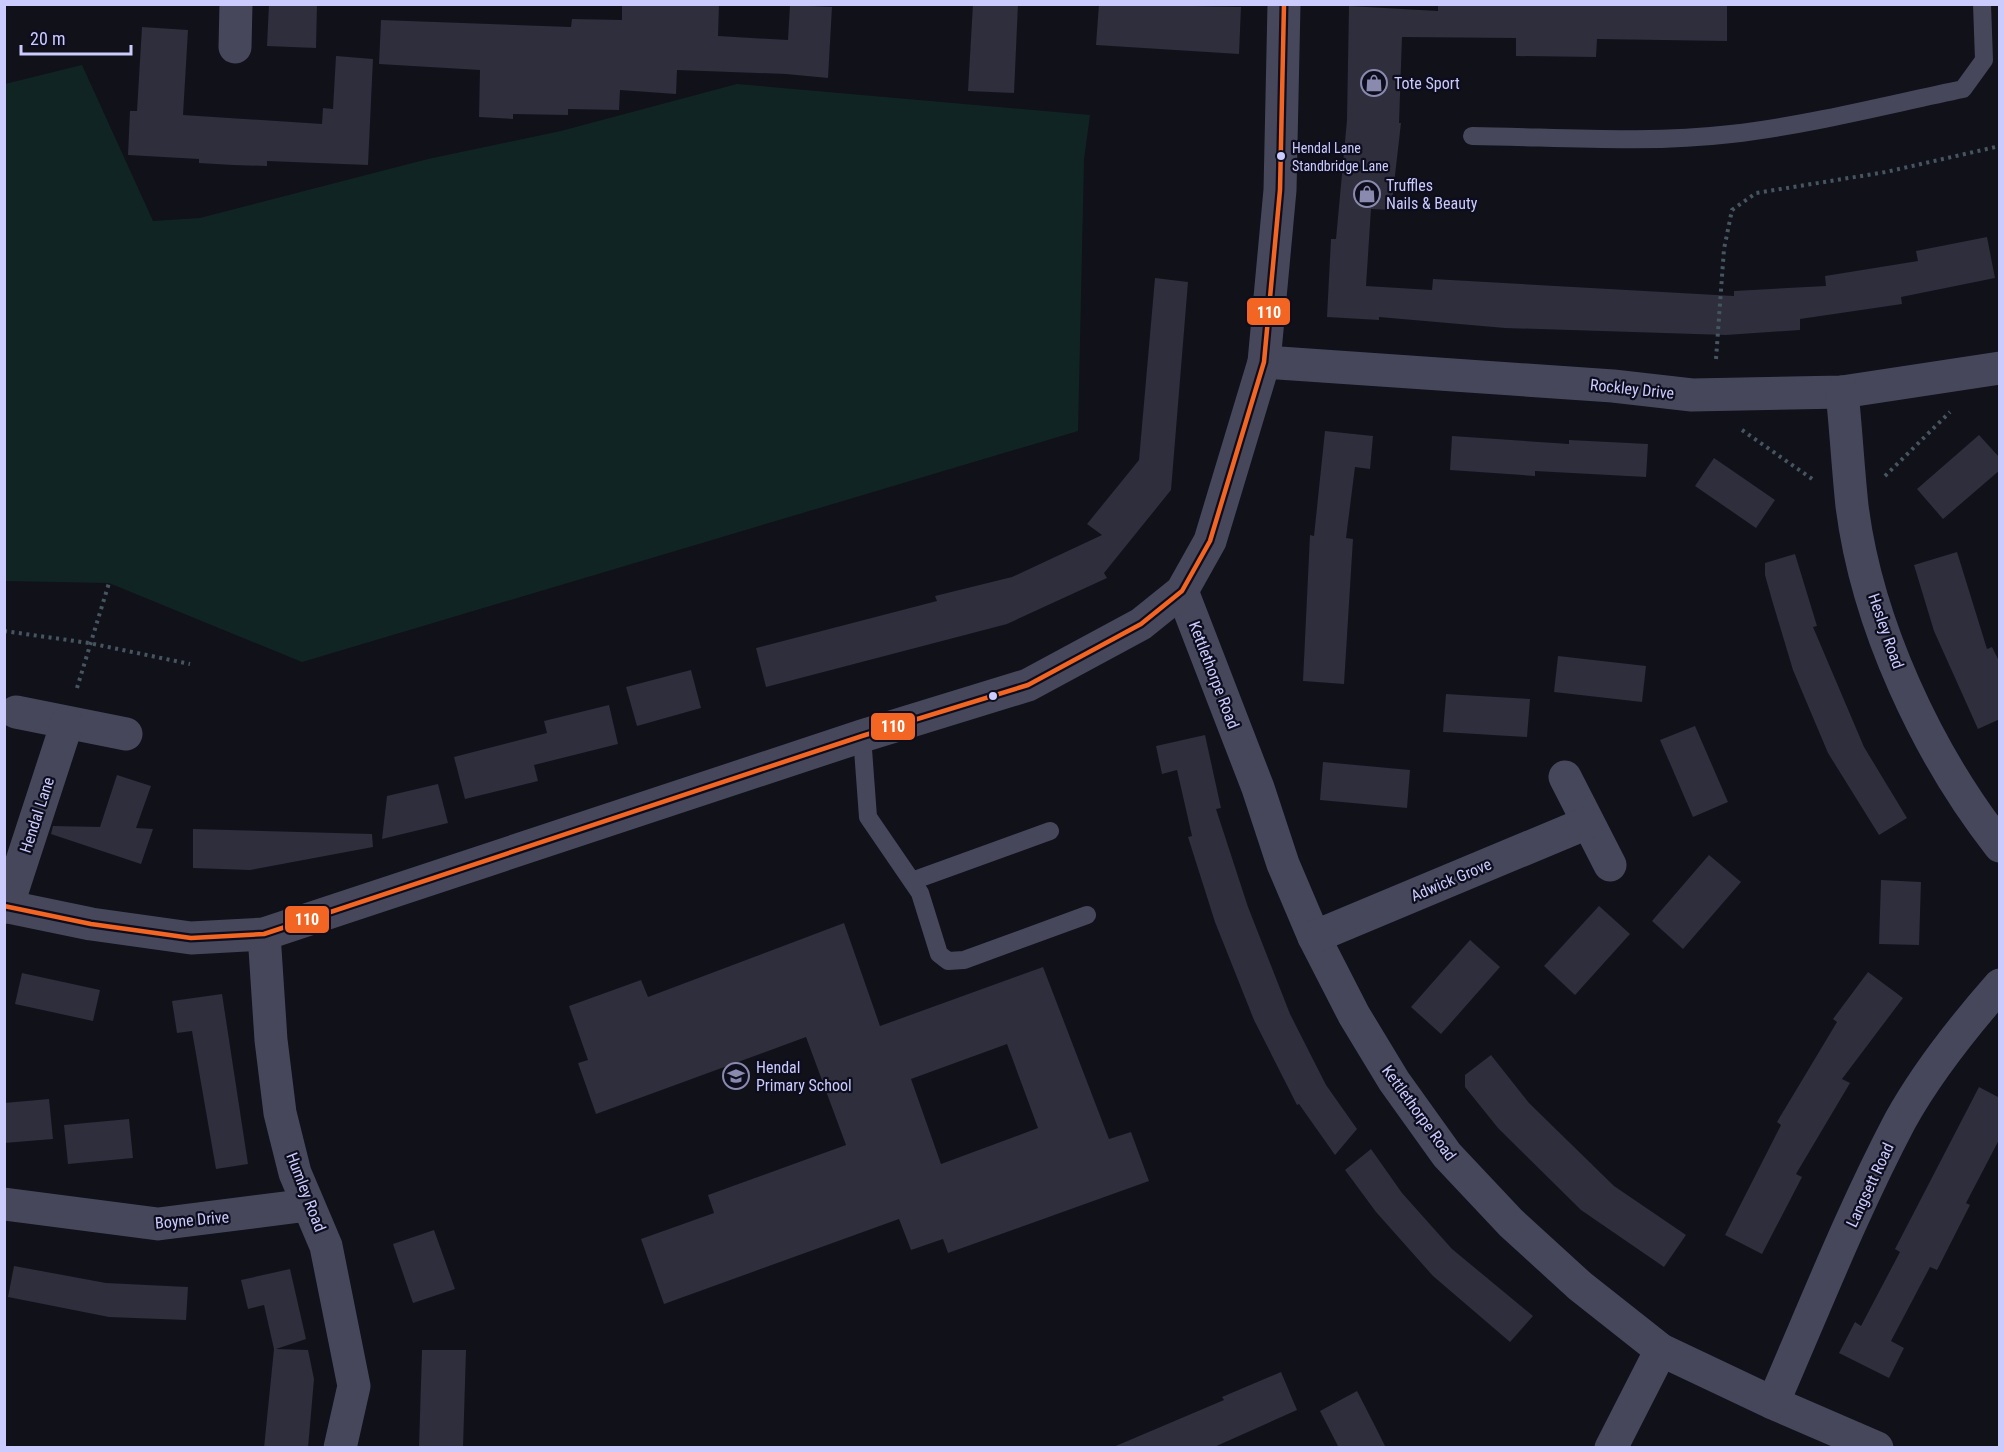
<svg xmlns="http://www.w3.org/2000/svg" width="2004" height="1452" font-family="'Roboto Condensed',sans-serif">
<rect width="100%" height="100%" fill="#11111a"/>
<path fill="#102523" d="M 82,65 L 153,221 L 200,218 L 428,159 L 561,131 L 737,84 L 1090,115 L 1084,159 L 1078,431 L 302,662 L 109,583 L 5,581 L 5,84 Z"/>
<g fill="#2e2e3c" fill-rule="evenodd">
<path d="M 269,4 L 317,4 L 316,48 L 267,46 Z"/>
<path d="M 622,4 L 719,4 L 718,36 L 788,40 L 790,5 L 832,7 L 828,78 L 786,74 L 677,70 L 676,94 L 620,90 L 619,110 L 568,109 L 568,115 L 513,114 L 513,119 L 479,117 L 480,70 L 379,64 L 381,20 L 571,27 L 572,19 L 622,20 Z"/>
<path d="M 973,4 L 1018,4 L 1014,93 L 968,91 Z"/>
<path d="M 1099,4 L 1241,7 L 1239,54 L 1096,45 Z"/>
<path d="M 1438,4 L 1727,4 L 1727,41 L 1597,39 L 1596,57 L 1516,56 L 1516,38 L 1402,37 L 1399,123 L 1401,123 L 1391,210 L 1371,209 L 1366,286 L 1432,290 L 1433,279 L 1734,296 L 1734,291 L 1826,286 L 1825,276 L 1918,261 L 1916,251 L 1987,237 L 1995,278 L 1901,297 L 1902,304 L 1800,319 L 1800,330 L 1726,335 L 1505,328 L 1379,317 L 1379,320 L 1327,317 L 1331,239 L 1336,239 L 1347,120 L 1349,6 L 1438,11 Z"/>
<path d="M 142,27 L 188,30 L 183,115 L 322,124 L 323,108 L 333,109 L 336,56 L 373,59 L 368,165 L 267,161 L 267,166 L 233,165 L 199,163 L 199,159 L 128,155 L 130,111 L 137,111 Z"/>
<path d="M 1155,278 L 1188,282 L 1171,490 L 1104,573 L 1107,578 L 1007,624 L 766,687 L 756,648 L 937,601 L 935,596 L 1012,577 L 1102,535 L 1087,524 L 1139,460 Z"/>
<path d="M 1325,431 L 1373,436 L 1370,469 L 1355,467 L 1346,538 L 1353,539 L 1344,684 L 1303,681 L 1310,535 L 1314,536 Z"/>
<path d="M 1979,435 L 2000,458 L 2000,470 L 1943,519 L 1917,489 Z"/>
<path d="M 1452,436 L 1569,444 L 1569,440 L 1648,444 L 1646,477 L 1535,471 L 1535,476 L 1450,470 Z"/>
<path d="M 1714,458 L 1775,500 L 1756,528 L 1695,486 Z"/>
<path d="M 1957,552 L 1987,649 L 1992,647 L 2000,663 L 2000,719 L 1978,729 L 1934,631 L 1914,565 Z"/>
<path d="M 1795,554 L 1817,626 L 1813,627 L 1864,747 L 1907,818 L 1879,835 L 1828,753 L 1793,670 L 1772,600 L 1765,575 L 1765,563 Z"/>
<path d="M 1558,656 L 1646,666 L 1642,702 L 1554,692 Z"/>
<path d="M 691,670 L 701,708 L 637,726 L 626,687 Z"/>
<path d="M 1446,694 L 1530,699 L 1527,737 L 1443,732 Z"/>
<path d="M 609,705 L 618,744 L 534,765 L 538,781 L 465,799 L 454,757 L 547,733 L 544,721 Z"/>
<path d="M 1695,726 L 1728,802 L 1693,817 L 1660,740 Z"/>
<path d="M 1205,735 L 1221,808 L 1216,809 L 1248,907 L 1290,1014 L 1326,1085 L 1357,1129 L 1335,1155 L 1299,1104 L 1297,1105 L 1254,1020 L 1215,922 L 1188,837 L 1192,836 L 1177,770 L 1162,774 L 1156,746 Z"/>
<path d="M 1323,762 L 1410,770 L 1407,808 L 1320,800 Z"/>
<path d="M 117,775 L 151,786 L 136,828 L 153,829 L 141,864 L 51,834 L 53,826 L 100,827 Z"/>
<path d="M 438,784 L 448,823 L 382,839 L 387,796 Z"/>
<path d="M 193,829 L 372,834 L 373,847 L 250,870 L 193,868 Z"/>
<path d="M 1709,855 L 1741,882 L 1683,949 L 1652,921 Z"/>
<path d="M 1881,880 L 1921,882 L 1919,945 L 1879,944 Z"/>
<path d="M 1599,906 L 1630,934 L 1575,995 L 1544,966 Z"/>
<path d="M 844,923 L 880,1026 L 1043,967 L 1109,1139 L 1131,1132 L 1149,1181 L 948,1253 L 943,1239 L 911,1250 L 899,1219 L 664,1304 L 641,1239 L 714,1213 L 708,1195 L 846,1145 L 806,1037 L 596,1114 L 578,1063 L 588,1060 L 569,1006 L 641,980 L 648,997 ZM 1007,1044 L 1038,1128 L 941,1164 L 911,1079 Z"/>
<path d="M 1470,940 L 1500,967 L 1441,1034 L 1411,1007 Z"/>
<path d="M 1868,972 L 1903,998 L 1842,1079 L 1850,1083 L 1796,1174 L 1802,1177 L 1762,1254 L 1725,1235 L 1781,1125 L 1777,1122 L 1837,1022 L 1833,1019 Z"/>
<path d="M 22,973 L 100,990 L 93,1021 L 15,1004 Z"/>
<path d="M 222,994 L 248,1164 L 216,1169 L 192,1031 L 177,1033 L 172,1001 Z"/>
<path d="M 1491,1055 L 1529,1103 L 1614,1186 L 1686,1235 L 1664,1267 L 1581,1210 L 1498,1128 L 1465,1087 L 1465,1075 Z"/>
<path d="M 1979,1087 L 2000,1098 L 2000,1138 L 1966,1203 L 1970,1205 L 1937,1270 L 1930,1267 L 1891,1341 L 1904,1348 L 1889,1378 L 1839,1353 L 1855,1322 L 1861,1326 L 1900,1252 L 1895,1249 Z"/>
<path d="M 49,1099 L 53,1139 L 4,1143 L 4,1103 Z"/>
<path d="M 129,1119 L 133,1158 L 68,1164 L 64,1125 Z"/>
<path d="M 1371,1149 L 1402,1193 L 1452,1249 L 1533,1316 L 1510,1342 L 1433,1276 L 1376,1212 L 1345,1170 Z"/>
<path d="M 434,1230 L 455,1289 L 413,1303 L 393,1244 Z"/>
<path d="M 14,1266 L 106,1283 L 188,1287 L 186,1320 L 109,1317 L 8,1297 Z"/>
<path d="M 290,1269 L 306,1339 L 276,1349 L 308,1350 L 314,1379 L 308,1448 L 264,1448 L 274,1349 L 264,1305 L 248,1309 L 241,1280 Z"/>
<path d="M 422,1350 L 466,1350 L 463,1448 L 419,1448 Z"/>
<path d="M 1281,1372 L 1297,1410 L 1212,1448 L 1111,1448 L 1224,1400 L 1222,1397 Z"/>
<path d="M 1357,1391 L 1374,1424 L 1386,1448 L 1339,1448 L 1320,1411 Z"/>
</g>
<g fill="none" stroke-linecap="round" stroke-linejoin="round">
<g stroke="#465660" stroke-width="4" stroke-dasharray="3 4.5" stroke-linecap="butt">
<path d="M 1716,359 L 1724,249 L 1732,210 L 1756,193 L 1886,172 L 2000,146"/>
<path d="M 1742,430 L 1815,481"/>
<path d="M 1885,476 L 1950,412"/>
<path d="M 4,631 L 89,643 L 190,664"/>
<path d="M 77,688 L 109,583"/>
</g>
<g stroke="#46475b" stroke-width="18">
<path d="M 1472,136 C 1558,137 1646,144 1731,134 C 1809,125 1886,105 1963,89 L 1984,60 L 1982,4"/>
<path d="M 862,736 L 868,817 L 920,893 L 939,954 L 948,961 L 964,960 L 1087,915"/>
<path d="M 912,881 L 1050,831"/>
</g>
<g stroke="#46475b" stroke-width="33">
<path d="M 235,47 L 236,4"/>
<path d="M 1264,362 L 1613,386 L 1692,395 L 1842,392 L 2000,368"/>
<path d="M 1842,392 C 1846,430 1848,468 1852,506 C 1867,624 1927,753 2000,846"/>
<path d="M 1182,591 L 1258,788 L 1283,864 L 1314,937 L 1354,1015 L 1394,1081 L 1447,1155 L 1511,1223 L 1580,1286 L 1661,1350 L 1773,1403 L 1877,1448"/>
<path d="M 16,712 L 126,734"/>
<path d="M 1565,777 L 1610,865"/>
<path d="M 7,907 L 67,723"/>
<path d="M 264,934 L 271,1040 L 280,1113 L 295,1173 L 326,1246 L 354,1386 L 340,1448"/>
<path d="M 1314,937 L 1587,823"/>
<path d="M 4,1204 L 158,1224 L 308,1205"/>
<path d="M 1773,1403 C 1814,1309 1852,1212 1900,1121 C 1927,1072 1963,1027 2000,985"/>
<path d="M 1611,1448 L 1661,1350"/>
</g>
<path stroke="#46475b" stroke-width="33" d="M 4,906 L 91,924 L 191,938 L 264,934 L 862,736 L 1028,685 L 1141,624 L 1182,591 L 1210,541 L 1264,362 L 1280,190 L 1284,4"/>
<defs>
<path id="bus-1" d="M 4,906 L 91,924 L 191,938 L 264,934 L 862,736 L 1028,685 L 1141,624 L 1182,591 L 1210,541 L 1264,362 L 1280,190 L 1284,4"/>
</defs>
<use href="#bus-1" stroke="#0d0d1e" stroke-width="9"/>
<use href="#bus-1" stroke="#f26522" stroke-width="4.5"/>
</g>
<defs>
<symbol id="shop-ring" viewBox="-11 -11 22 22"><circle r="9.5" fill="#0d0d1e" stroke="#8a8aae" stroke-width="1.5"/><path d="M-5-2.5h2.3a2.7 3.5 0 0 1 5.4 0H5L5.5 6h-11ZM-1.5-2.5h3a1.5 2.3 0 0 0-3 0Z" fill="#8a8aae"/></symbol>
<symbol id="school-ring" viewBox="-11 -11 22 22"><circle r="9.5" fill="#0d0d1e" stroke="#8a8aae" stroke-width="1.5"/><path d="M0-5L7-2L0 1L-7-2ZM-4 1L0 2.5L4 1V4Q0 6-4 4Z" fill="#8a8aae"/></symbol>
</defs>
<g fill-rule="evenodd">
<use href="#shop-ring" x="1359" y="68" width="30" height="30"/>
<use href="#shop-ring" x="1352" y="179" width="30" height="30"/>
<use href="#school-ring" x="721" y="1061" width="30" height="30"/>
</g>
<g fill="#cbcbfe" stroke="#0d0d1e" stroke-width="2">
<circle cx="1281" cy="156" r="5"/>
<circle cx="993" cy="696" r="5"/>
</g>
<g text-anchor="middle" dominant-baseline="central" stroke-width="4.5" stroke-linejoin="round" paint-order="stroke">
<g font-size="14" fill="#cbcbfe" stroke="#0d0d1e" text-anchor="start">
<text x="1292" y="148">Hendal Lane<tspan x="1292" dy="18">Standbridge Lane</tspan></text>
</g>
<g font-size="16" fill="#cbcbfe" stroke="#0d0d1e" text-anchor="start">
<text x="1394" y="83">Tote Sport</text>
<text x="1386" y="185">Truffles<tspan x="1386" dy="18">Nails &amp; Beauty</tspan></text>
<text x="756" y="1067">Hendal<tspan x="756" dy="18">Primary School</tspan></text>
</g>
<g font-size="16" fill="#cbcbfe" stroke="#0d0d1e">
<text transform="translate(1632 389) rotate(6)">Rockley Drive</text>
<text transform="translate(1886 631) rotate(71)">Hesley Road</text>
<text transform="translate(1214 675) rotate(69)">Kettlethorpe Road</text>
<text transform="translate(37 815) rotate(-72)">Hendal Lane</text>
<text transform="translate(1451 880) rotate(-23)">Adwick Grove</text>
<text transform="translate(1419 1113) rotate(54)">Kettlethorpe Road</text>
<text transform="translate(1870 1185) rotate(-65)">Langsett Road</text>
<text transform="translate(306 1192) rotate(69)">Humley Road</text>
<text transform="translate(192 1220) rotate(-5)">Boyne Drive</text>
</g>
</g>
<g stroke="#0d0d1e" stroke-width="2">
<rect x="1246" y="297" width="45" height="29" rx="6" fill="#f26522"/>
<rect x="870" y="712" width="46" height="29" rx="6" fill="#f26522"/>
<rect x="284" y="905" width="46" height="29" rx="6" fill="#f26522"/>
</g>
<g font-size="16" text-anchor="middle" font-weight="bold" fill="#fff">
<text x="1269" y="318">110</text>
<text x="893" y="732">110</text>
<text x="307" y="925">110</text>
</g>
<rect width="2004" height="1452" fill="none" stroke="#cbcbfe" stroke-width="12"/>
<path d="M21 45v9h110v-9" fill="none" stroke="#cbcbfe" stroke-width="3"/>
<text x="30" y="45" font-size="18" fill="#cbcbfe" stroke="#0d0d1e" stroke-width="4.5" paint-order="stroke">20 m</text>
</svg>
